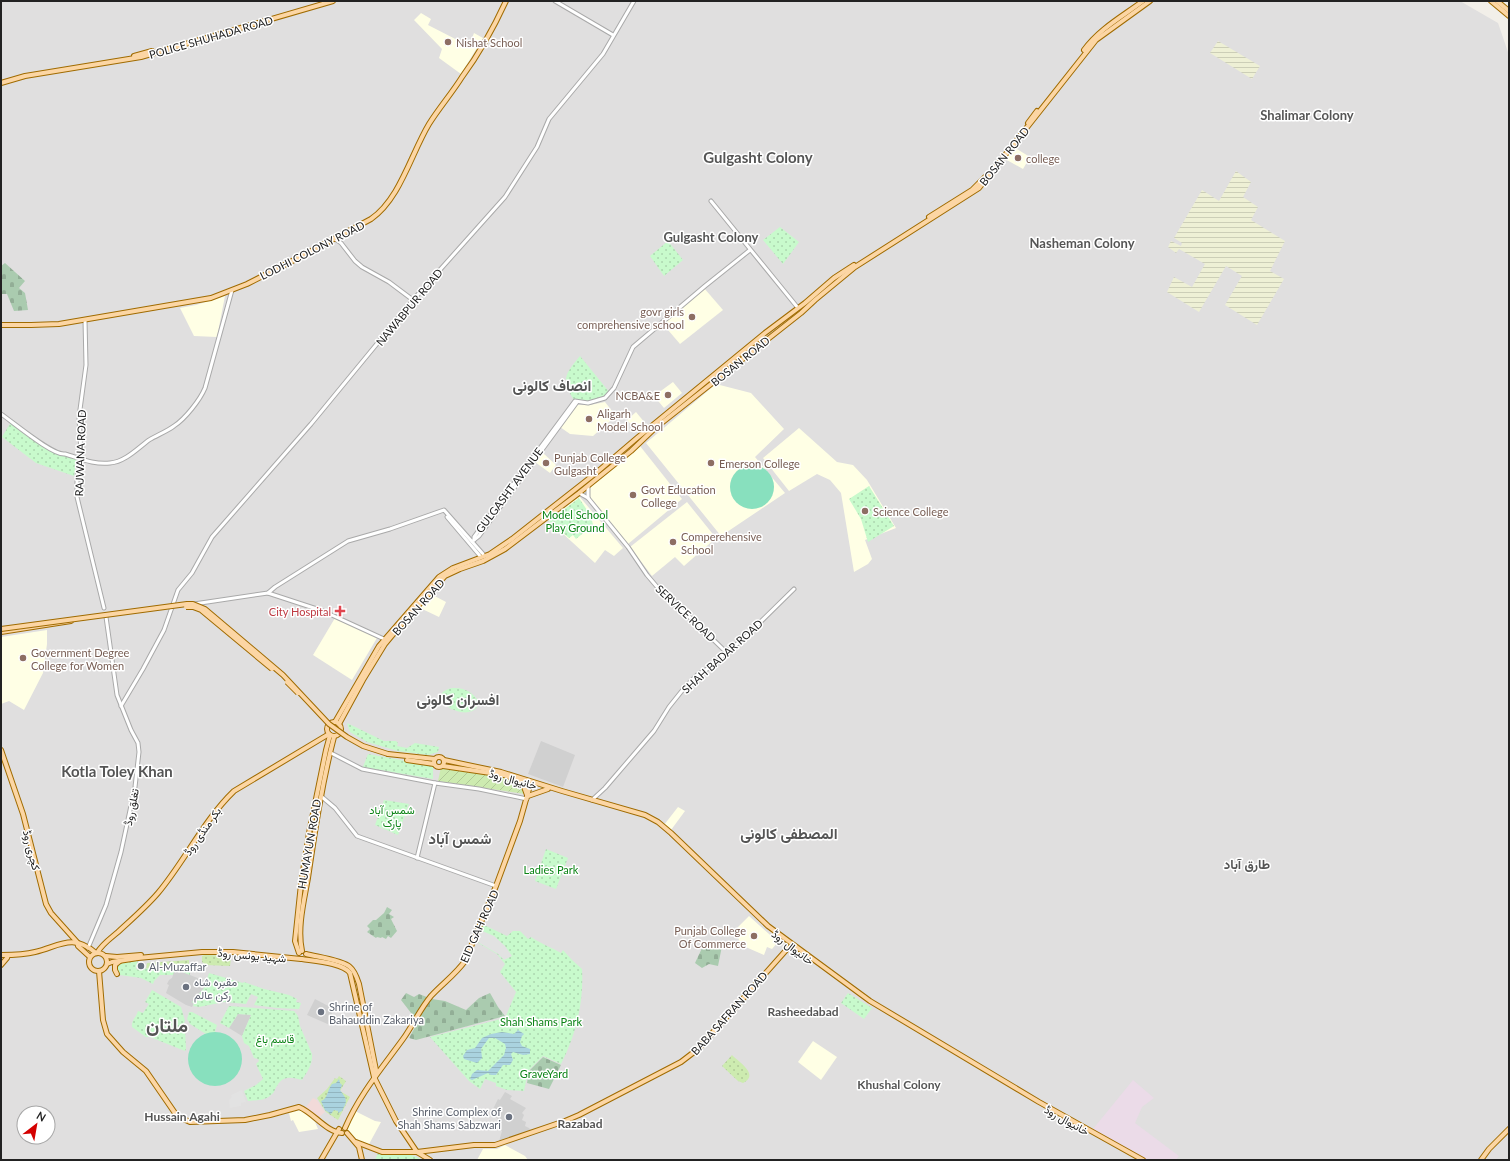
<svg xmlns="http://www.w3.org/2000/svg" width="1510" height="1161" font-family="Lato,Vazirmatn,sans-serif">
<defs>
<pattern id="farmland-rules" width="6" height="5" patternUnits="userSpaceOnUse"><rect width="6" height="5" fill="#eef0d5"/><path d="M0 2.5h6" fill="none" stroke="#ccceb7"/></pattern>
<pattern id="grass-dots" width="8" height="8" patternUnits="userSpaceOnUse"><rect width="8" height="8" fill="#cdebb0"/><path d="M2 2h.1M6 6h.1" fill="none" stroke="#b0c997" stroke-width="1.8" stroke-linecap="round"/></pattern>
<pattern id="cemetery-stones" width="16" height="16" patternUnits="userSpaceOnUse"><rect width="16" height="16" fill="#aacbaf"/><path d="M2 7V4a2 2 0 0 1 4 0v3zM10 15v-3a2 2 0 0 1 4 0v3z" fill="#92ae96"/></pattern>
<pattern id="park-dots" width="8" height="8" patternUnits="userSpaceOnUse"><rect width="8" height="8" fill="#c8facc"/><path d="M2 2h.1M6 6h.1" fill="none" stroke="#acd6af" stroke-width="1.8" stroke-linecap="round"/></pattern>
<pattern id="garden-furrows" width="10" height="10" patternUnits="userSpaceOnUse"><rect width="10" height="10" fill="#cdebb0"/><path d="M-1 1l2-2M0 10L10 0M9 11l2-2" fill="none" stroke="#b0c997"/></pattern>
<pattern id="water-rules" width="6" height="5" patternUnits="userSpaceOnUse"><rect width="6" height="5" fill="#aad3df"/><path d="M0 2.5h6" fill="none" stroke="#92b5bf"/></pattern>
</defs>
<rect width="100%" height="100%" fill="#f2efe9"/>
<path fill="#e0dfdf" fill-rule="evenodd" d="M 1,1 L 1460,1 L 1498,23 L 1509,55 L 1509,1160 L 1,1160 ZM 24,1113 L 48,1113 L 48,1137 L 24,1137 Z"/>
<path fill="#f2dad9" d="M 313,1098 L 317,1100 L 325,1112 L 318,1118 L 306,1107 Z"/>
<path fill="#ebdbe8" d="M 1133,1080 L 1154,1098 L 1142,1107 L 1135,1123 L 1179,1156 L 1176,1160 L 1147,1160 L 1093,1129 Z"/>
<g fill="#ffffe5">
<path d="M 421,13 L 431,19 L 428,25 L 469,46 L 474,33 L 483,38 L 461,74 L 439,58 L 442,49 L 414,20 Z"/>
<path d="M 1015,148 L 1030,157 L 1023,169 L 1005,159 Z"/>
<path d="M 704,288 L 723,310 L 680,344 L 662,323 Z"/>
<path d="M 225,296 L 217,337 L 194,336 L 180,308 L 196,305 Z"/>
<path d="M 673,382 L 682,393 L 664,408 L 654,396 Z"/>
<path d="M 716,384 L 751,393 L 784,429 L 755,457 L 785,493 L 721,536 L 646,443 Z"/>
<path d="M 605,402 L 616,416 L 593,436 L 570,434 L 560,427 L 576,405 L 590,405 Z"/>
<path d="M 636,412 L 645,423 L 636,430 L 627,420 Z"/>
<path d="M 799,428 L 837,462 L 853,465 L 867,480 L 896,528 L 865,540 L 872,559 L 868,564 L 854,572 L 841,493 L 830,480 L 817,474 L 789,491 L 763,458 Z"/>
<path d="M 640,446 L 682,499 L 628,544 L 584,490 Z"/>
<path d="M 543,453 L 556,465 L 550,473 L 535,462 Z"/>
<path d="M 579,496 L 623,548 L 614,556 L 605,550 L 595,563 L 549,521 Z"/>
<path d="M 687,502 L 716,538 L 684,566 L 675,557 L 652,576 L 630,547 Z"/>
<path d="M 429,593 L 446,602 L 439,617 L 418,607 Z"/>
<path d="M 335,618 L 377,638 L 352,680 L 313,655 Z"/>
<path d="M 47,630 L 47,644 L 43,673 L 24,710 L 9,701 L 1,704 L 1,637 Z"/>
<path d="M 678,807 L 685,811 L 671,830 L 664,825 Z"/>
<path d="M 749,916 L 778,942 L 772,949 L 767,947 L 764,955 L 741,945 L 735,930 Z"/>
<path d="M 813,1041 L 837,1057 L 821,1080 L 798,1062 Z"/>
<path d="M 300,1110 L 307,1115 L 315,1122 L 318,1129 L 299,1132 L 293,1120 L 291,1121 L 289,1113 Z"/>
<path d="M 355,1111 L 375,1121 L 381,1122 L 368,1146 L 363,1144 L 347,1131 L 346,1128 Z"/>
<path d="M 505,1145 L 525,1156 L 528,1160 L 477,1160 L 483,1149 L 497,1149 Z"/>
</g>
<g fill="#d0d0d0">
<path d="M 541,741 L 575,755 L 563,787 L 528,774 Z"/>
<path d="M 175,969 L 205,981 L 204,988 L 193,1002 L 194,1003 L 192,1007 L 186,1005 L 166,993 L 169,985 L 167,984 L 169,980 L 172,978 Z"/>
<path d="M 315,999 L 334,1009 L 330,1018 L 334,1020 L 332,1026 L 307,1015 Z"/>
<path d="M 238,1014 L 251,1015 L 242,1036 L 229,1028 Z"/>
<path d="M 505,1092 L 512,1096 L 510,1099 L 526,1108 L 522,1113 L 524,1115 L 522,1120 L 526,1122 L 525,1126 L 529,1128 L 532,1132 L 498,1145 L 502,1131 L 497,1128 L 499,1125 L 496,1123 L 498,1119 L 491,1113 L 498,1099 L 500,1100 Z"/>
</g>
<g fill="url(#farmland-rules)">
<path d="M 1218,41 L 1260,66 L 1252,79 L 1210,53 Z"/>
<path d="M 1236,171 L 1251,182 L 1243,197 L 1258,207 L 1251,220 L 1285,241 L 1270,271 L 1284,279 L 1257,325 L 1225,305 L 1242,276 L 1226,266 L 1199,312 L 1167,292 L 1174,277 L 1192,287 L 1205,264 L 1179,249 L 1176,253 L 1168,247 L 1171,241 L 1181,246 L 1182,243 L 1174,238 L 1202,190 L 1219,201 Z"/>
</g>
<g fill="url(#grass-dots)">
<path d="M 205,955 L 229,956 L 231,958 L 230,966 L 206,965 L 202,962 L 202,956 Z"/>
<path d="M 189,960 L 189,965 L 160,966 L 146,969 L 147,963 Z"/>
<path d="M 732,1055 C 739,1062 760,1075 743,1083 L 738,1081 L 722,1066 Z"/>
<path d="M 339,1076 L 346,1081 L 340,1091 L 350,1097 L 338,1120 L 326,1112 L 317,1098 L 327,1089 L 335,1078 L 337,1079 Z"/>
</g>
<g fill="url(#cemetery-stones)">
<path d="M 5,263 L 25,281 L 19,288 L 25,293 L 28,310 L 14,311 L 7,294 L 1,294 L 1,266 Z"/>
<path d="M 387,907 L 392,910 L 389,914 L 394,917 L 391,919 L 397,931 L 391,938 L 388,936 L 386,939 L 382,937 L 381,938 L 377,937 L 376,938 L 367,932 L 370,929 L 367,926 L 373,920 L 376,920 L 384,913 Z"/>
<path d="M 703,946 L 722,946 L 718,966 L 709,964 L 702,968 L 695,963 Z"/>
<path d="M 406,993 L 414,997 L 419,994 L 432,999 L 445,1001 L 466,1010 L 479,998 L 490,993 L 498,1007 L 505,1016 L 416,1040 L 409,1038 L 418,1022 L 401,1000 Z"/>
<path d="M 543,1057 L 561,1065 L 549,1089 L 527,1083 L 529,1071 Z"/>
</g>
<g fill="url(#park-dots)">
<path d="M 780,227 L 799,242 L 783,264 L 763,240 Z"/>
<path d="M 668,241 L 683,260 L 664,276 L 650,256 Z"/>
<path d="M 580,356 L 610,393 C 600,404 589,402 575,401 C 560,380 565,374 580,356 Z"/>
<path d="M 11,422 L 38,442 L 60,456 L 65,455 L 77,459 L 74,476 L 36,463 L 2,437 Z"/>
<path d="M 869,486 L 894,526 L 868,542 L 861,519 L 849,499 Z"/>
<path d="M 579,498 L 591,516 L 593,525 L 576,539 L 573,535 L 569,538 L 549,521 Z"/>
<path d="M 452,688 C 464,687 474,692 479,703 C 471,728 418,696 452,688 Z"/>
<path d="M 347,723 L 384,741 L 396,741 L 398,743 L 397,746 L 407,748 L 415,743 L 439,747 L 438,752 L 428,755 L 398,751 L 367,742 L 350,732 Z"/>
<path d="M 368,754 L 433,766 L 433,779 L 363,767 Z"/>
<path d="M 384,800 L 409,804 L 398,835 L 375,825 Z"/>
<path d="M 546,849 L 568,858 L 556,889 L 535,881 Z"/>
<path d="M 482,924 L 507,936 L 513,931 L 520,931 L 528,939 L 531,937 C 541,944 551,947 561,953 L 563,950 L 572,960 L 582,969 C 584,1002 576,1035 561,1064 L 543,1056 L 528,1071 L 524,1091 L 507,1090 L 496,1086 L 496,1083 L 485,1079 L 480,1089 L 469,1081 L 430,1037 L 505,1018 L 516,992 L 500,972 L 505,964 L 497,954 L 475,941 Z"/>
<path d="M 138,961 L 136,969 L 143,970 L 144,969 L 160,966 L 190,965 L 190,975 L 175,969 L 173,975 L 160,975 L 154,981 L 153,984 L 141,978 L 120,975 L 117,971 L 118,963 Z"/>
<path d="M 209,973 L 243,983 L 244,982 L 264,989 L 289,995 L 297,999 L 296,1002 L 301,1003 L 299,1009 L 277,1008 L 254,1005 L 258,997 L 251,994 L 246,1004 L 224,1002 L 199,1007 L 193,1006 L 194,1004 L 192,1002 L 204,988 Z"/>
<path d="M 152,990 L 181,1007 L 185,1021 L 182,1027 L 185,1029 L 186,1049 L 185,1051 L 150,1037 L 146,1037 L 132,1027 C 131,1020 136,1018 138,1011 L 143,1013 L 149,1004 L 145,1002 Z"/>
<path d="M 848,993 L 872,1008 L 864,1019 L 841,1003 Z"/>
<path d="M 229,1006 L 294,1011 L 298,1016 L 300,1026 L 312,1054 C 313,1064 307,1072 302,1080 C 293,1077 282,1075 277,1086 C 275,1088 275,1092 272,1094 C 266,1101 257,1100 248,1101 L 244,1091 L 256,1085 L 263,1079 L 256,1064 L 259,1061 L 258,1059 L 254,1058 L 249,1046 L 244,1043 L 242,1036 L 251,1015 L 238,1014 L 229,1028 L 220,1023 Z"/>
<path d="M 189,1012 L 192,1012 L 217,1025 L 215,1032 L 206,1034 L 190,1024 L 187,1019 Z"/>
<path d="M 378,1153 L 407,1153 L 423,1160 L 375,1160 Z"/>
</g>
<path fill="url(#garden-furrows)" d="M 441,767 L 486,774 L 521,781 L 525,794 L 438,781 Z"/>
<g fill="#88e0be">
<circle cx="752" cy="487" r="22"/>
<circle cx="215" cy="1059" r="27"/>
</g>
<g fill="#e2e2e2">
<path d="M 480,930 L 494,936 L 505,946 L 512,956 L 504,960 L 498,954 L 476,941 Z"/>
<path d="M 242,1090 L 246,1102 L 241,1103 L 241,1106 L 230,1108 L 229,1100 L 232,1097 L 231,1095 Z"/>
</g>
<g fill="url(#water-rules)">
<path d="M 518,1030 L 524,1034 L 522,1036 L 520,1042 L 522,1046 L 530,1049 L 530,1054 L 523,1055 L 513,1052 L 511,1054 L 513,1060 L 510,1065 L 503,1065 L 496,1075 L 491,1075 L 488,1073 L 472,1080 L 470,1079 L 472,1074 L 477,1070 L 488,1071 L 504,1055 L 506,1048 L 505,1044 L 495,1038 L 489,1038 L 481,1049 L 482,1058 L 477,1063 L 464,1059 L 463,1056 L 467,1050 L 475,1048 L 482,1038 L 491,1034 L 502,1032 L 514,1034 Z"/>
<path d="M 339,1079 L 340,1083 L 342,1085 L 340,1090 C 347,1100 348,1100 342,1111 L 338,1113 L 338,1111 L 334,1110 L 331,1114 L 325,1110 L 321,1101 C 328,1099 327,1090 332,1084 L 336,1083 Z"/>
</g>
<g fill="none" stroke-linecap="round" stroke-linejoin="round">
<defs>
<g id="minor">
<path d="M 555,1 L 613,35"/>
<path d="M 711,201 L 798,308"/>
<path d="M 335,239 L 341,243 L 355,261 L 362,267 L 389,282 L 413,300"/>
<path d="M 85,320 L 86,365 L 79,417 L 81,453 L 77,478 L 77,497 L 104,608"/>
<path d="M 1,414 C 13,422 53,456 65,454 C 79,458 94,465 110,463 C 125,462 138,448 149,440 C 157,435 166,432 174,426 C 185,419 200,400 205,388 L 232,290"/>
<path d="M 588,486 L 588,498"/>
<path d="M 579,493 L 588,498 L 628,547 L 647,575 L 664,595 L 694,621 L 726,652"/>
<path d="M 447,517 L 480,556"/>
<path d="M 474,540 L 474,537 L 575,401 L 588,403 L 605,398 L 614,388 L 633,347 L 705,286 L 750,250"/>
<path d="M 474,540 L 479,536 L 577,402"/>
<path d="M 268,593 L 323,611 L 384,639"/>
<path d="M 194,604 L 268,593 L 275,587 L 348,541 L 390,529 L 444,510 L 483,554"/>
<path d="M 121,706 L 143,669 L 164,630 L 178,590 L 192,573 L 212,537 L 311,424 L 413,300 L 505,197 L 537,147 L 549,119 L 603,54 L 634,1"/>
<path d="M 331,753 L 362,769 L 435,783"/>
<path d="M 322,797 L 335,808 L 357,836 L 496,886"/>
<path d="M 592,800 L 605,788 L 654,731 L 669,707 L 685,687 L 697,675 L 714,665 L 726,652 L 741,641 L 794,589"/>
<path d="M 417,858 L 435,783 L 479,789 L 527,799"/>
<path d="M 88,948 L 106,905 L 121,852 L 135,787 L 139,752 L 138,743 L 131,730 L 117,695 L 106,617"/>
</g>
<g id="major">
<path d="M 1491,1 L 1509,16"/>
<path d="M 1497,1 L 1509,11"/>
<path d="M 1084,50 C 1099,29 1123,16 1143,1"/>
<path d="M 134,56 L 152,51"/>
<path d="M 1,83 L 25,76 L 141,57 L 333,1"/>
<path d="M 1028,123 L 1037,111"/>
<path d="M 929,217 L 972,190 L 987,175"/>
<path d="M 1,325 L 31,325 L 59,324 L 211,298 L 247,284 L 300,257 L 371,219 C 400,199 411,154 429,124 C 439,108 452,93 462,77 C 479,54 494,27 506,1"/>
<path d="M 1,632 L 71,621"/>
<circle cx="334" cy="729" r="7"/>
<path d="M 335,722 L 379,646 L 439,577 L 453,568 L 490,554 L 512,539 L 596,473 L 637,438 L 765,333 L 805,303 L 834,278 L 854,265"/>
<path d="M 339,724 L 363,680 L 385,644 L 400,626 L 445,576 L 460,569 L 483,561 L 505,549 L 579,493 L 631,451 L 654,429 L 801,313 L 815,300 L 855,267 L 979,188 L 1096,40 L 1150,1"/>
<path d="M 1,750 L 23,814 L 46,904 L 51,913 L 77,942 L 78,946 L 90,957"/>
<path d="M 388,754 L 435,759"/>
<circle cx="439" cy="762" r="5"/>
<path d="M 407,760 L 434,764"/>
<path d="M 444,760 L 501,772 L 562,791 L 645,815 L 658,822 L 671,833 L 768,926 L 870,1001 L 1039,1102 L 1143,1160"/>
<path d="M 443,766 L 504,775 L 532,785"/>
<path d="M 519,780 L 523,784 L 527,795"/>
<path d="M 528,796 L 548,789"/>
<path d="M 302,951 C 297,928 304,901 308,878 C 315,831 322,783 334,737"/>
<circle cx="98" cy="962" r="9"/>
<path d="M 97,953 C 102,944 111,938 118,932 C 132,919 146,907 158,893 C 185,861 203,821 234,791 L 329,734"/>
<path d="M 299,953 L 295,941 L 301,884 L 309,833 L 326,750 L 330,735"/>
<path d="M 306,954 C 317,957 342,960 350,967 C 355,971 357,978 359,984 L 376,1070 L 375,1075"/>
<path d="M 1,955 C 12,955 24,955 35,952 C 60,946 72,933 96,953"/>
<path d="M 106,956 L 117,957 L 141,955"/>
<path d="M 302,959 C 315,961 343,963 350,973 L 374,1077 L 396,1121 L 417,1152"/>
<path d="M 107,964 L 112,962 L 138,958 L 202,952 L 233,952 L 301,959"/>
<path d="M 1,965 L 7,958 L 8,955"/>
<path d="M 99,971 L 103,1020 L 107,1034 L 123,1052 L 146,1071 L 177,1116 L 190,1122 L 245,1120 L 270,1115 L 299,1107 C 314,1113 326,1132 342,1133"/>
<path d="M 117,974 L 115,970 L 115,965 L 120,961"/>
<path d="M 345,1128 C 359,1095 382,1068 403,1039 C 413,1025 420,1009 431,996 C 442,984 456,974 465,961 L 496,886 L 520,821 L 531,782"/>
<path d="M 347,1133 L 359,1147 L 362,1160"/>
<path d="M 356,1142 L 382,1152 L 417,1152 L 430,1160"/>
<path d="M 417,1152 L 474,1145 L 495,1145 L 565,1121 L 579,1115 L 681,1062 L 698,1049 L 788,948"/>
<path d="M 321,1160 L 339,1129"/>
<path d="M 1481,1160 L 1489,1149 L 1509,1129"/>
</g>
</defs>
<use href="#minor" stroke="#a9a9a9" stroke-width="5"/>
<use href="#major" stroke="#a06b00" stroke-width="6"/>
<use href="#minor" stroke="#fff" stroke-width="3"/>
<use href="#major" stroke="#fcd6a4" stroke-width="4"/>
<defs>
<g id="major-bridge">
<path d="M 186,607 L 193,607 L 201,610 L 272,669"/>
<path d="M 1,629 L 187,604 L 193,604 L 205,609 L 283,675 L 329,724 L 347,737 L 363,746 L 388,754"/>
<path d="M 287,682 L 298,693"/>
</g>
</defs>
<use href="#major-bridge" stroke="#a06b00" stroke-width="6" stroke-linecap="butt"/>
<use href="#major-bridge" stroke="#fcd6a4" stroke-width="4"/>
</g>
<g fill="#8d6e63" stroke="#fff" stroke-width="1.5">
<circle cx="448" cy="42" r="4"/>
<circle cx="1018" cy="158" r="4"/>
<circle cx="692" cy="317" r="4"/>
<circle cx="668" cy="395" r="4"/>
<circle cx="589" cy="419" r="4"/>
<circle cx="546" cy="463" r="4"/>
<circle cx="711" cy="463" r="4"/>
<circle cx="633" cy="495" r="4"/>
<circle cx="865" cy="511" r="4"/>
<circle cx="673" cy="542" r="4"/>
<circle cx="23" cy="658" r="4"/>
<circle cx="754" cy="936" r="4"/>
</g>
<path fill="#e0444e" stroke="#fff" stroke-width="1.5" d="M338 605h4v4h4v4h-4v4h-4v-4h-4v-4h4z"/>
<g fill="#6b7280" stroke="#fff" stroke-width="1.5">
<circle cx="141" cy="966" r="4"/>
<circle cx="186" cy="987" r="4"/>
<circle cx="321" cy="1012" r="4"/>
<circle cx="509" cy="1117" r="4"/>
</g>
<g text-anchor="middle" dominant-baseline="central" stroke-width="3" stroke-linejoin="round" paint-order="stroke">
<g font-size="11" fill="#222" stroke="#fff">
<text transform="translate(211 37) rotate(-16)">POLICE SHUHADA ROAD</text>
<text transform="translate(1004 156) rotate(-51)">BOSAN ROAD</text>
<text transform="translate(312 250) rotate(-27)">LODHI COLONY ROAD</text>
<text transform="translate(409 307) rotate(-50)">NAWABPUR ROAD</text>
<text transform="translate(740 361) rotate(-39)">BOSAN ROAD</text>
<text transform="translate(80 453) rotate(-88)">RAJWANA ROAD</text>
<text transform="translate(509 490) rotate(-53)">GULGASHT AVENUE</text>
<text transform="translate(418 607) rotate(-48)">BOSAN ROAD</text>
<text transform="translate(686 613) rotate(43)">SERVICE ROAD</text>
<text transform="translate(722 656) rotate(-42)">SHAH BADAR ROAD</text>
<text transform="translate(513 779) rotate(15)">خانیوال روڈ</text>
<text transform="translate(131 807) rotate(-79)">تغلق روڈ</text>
<text transform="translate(202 831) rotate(-55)">بکر منڈی روڈ</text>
<text transform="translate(309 844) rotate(-80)">HUMAYUN ROAD</text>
<text transform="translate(32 850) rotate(76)">کچری روڈ</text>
<text transform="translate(479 926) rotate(-66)">EID GAH ROAD</text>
<text transform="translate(793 947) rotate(37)">خانیوال روڈ</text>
<text transform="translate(252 955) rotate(5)">شہید یونس روڈ</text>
<text transform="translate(729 1013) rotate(-48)">BABA SAFRAN ROAD</text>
<text transform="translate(1067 1120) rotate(29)">خانیوال روڈ</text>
</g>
<g font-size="11" fill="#785e54" stroke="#fff" text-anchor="start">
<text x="456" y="42">Nishat School</text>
<text x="1026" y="158">college</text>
<text x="684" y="311" text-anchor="end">govr girls<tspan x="684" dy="13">comprehensive school</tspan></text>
<text x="660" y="395" text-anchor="end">NCBA&amp;E</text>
<text x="597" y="413">Aligarh<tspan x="597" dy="13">Model School</tspan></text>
<text x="554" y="457">Punjab College<tspan x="554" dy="13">Gulgasht</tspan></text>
<text x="719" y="463">Emerson College</text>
<text x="641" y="489">Govt Education<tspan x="641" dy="13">College</tspan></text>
<text x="873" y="511">Science College</text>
<text x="681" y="536">Comperehensive<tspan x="681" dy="13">School</tspan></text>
<text x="31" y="652">Government Degree<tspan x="31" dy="13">College for Women</tspan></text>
<text x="746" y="930" text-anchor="end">Punjab College<tspan x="746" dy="13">Of Commerce</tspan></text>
</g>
<g font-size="11" fill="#0c8416" stroke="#fff">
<text x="575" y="514">Model School<tspan x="575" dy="13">Play Ground</tspan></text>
<text x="392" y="809">شمس آباد<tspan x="392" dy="13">پارک</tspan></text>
<text x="551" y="869">Ladies Park</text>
<text x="541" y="1021">Shah Shams Park</text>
<text x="275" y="1038">قاسم باغ</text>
<text x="544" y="1073">GraveYard</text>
</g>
<g font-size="11" fill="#be3a42" stroke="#fff" text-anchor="end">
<text x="331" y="611">City Hospital</text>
</g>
<g font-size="11" fill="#5b616d" stroke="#fff" text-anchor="start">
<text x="149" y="966">Al-Muzaffar</text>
<text x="194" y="981">مقبرہ شاہ<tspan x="194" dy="13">رکن عالم</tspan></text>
<text x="329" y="1006">Shrine of<tspan x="329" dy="13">Bahauddin Zakariya</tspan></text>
<text x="501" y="1111" text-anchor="end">Shrine Complex of<tspan x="501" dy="13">Shah Shams Sabzwari</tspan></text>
</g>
<g font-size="12" font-weight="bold" fill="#555" stroke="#fff">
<text x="803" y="1011">Rasheedabad</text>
<text x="899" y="1084">Khushal Colony</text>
<text x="182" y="1116">Hussain Agahi</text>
<text x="580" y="1123">Razabad</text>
</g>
<g font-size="13" font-weight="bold" fill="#555" stroke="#fff">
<text x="1307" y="115">Shalimar Colony</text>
<text x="711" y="237">Gulgasht Colony</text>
<text x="1082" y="243">Nasheman Colony</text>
<text x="1247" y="864">طارق آباد</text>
</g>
<g font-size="15" font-weight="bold" fill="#555" stroke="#fff">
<text x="758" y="157">Gulgasht Colony</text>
<text x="552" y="385">انصاف کالونی</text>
<text x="458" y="699">افسران کالونی</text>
<text x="117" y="771">Kotla Toley Khan</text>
<text x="789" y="833">المصطفی کالونی</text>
<text x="460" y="838">شمس آباد</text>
</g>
<g font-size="19" font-weight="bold" fill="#555" stroke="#fff">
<text x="167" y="1024">ملتان</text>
</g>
</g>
<rect width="1510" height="1161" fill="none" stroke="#222222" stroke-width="4"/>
<g transform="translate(36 1125) rotate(31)"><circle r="19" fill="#ffffff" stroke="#a7a7a7"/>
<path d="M0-3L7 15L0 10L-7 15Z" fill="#d40000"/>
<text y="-6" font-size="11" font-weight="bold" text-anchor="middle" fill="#222222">N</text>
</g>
</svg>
